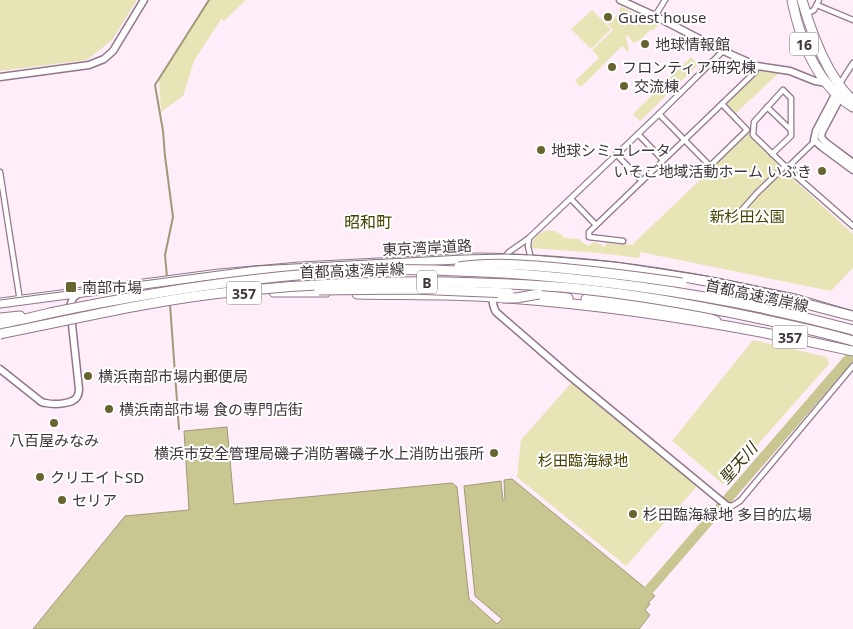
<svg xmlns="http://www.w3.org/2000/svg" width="853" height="629" font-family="'Noto Sans','Noto Sans JP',sans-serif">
<rect width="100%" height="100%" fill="#ffedfa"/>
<g fill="#e7e5b5">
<path d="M 0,0 L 137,0 L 112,40 L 87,60 L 0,71 Z"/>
<path d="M 208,0 L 246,0 L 224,21 L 221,19 L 194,61 L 183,96 L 161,112 L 159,80 Z"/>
<path d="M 620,6 L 658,25 L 653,31 L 651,29 L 640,40 L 633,43 L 628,35 L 626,37 L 629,51 L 628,52 L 622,46 L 581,87 L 575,81 L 599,58 L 592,50 L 613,30 L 608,24 L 619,13 Z"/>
<path d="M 592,10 L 611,29 L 591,49 L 571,29 Z"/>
<path d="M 691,57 L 698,65 L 640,121 L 633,114 Z"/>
<path d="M 759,70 L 779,73 L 735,114 L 724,103 Z"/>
<path d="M 749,133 L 782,169 L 853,234 L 853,268 L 831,291 L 640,252 L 639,258 L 599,253 L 531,248 C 533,235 546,226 559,233 C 566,237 558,235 566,238 C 569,239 574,238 578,239 C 582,241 584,244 588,246 L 594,242 L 600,244 L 604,247 L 606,246 L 606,243 L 634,245 L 634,243 Z"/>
<path d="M 753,340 L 827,357 L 829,364 L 723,484 L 672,441 Z"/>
<path d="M 573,381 L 698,485 L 626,566 L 517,477 L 521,440 Z"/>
</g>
<path fill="#c8c691" stroke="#9f9a78" d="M 227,427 L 234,504 L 452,483 L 457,487 L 469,599 L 497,624 L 502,619 L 475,596 L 464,486 L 501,481 L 503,500 L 505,500 L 504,480 L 512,479 L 655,596 L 648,603 L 650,604 L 645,610 L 650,615 L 639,629 L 33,629 L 125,516 L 189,510 L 184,431 Z"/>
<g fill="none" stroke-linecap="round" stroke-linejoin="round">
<g stroke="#9f9a78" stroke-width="2">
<path d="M 167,277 L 165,255 L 173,217 L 165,156 L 163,131 L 155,85 L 209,0"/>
<path d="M 170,304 L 179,429"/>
</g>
<path stroke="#c8c691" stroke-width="10" d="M 648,591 L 851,356"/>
<defs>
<g id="street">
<path d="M 817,5 L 853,20"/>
<path d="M 806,14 L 814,10 L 819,0"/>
<path d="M 655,16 L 665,0"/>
<path d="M 839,85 L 853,63"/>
<path d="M 767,107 L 791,130 L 791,98 L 783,90 L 754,122 L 753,135 L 787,168"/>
<path d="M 659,114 L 710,166 L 747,130 L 722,104"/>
<path d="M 638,134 L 663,160"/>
<path d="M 816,140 L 787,168 L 853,226"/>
<path d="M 616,154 L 642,181"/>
<path d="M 772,154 L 791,136 L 791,130"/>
<path d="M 0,172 L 20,301"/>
<path d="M 571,199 L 596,225"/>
<path d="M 734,219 L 757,193 L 785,166"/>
<path d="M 529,238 L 528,246 L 531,259"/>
<path d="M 623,241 L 589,237 L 589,232 L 755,72 L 757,66"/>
<path d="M 504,258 L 509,252 L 529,238 L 548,220 L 659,114 L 723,51"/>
<path d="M 726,505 L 732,506 L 740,501 L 853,366"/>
</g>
<g id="secondary">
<path d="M 620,0 L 655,16 L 719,49 L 757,66 L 790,71 L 815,81 L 827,83"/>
<path d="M 0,77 L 89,65 L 104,59 L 113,51 L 144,0"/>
<path d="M 837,91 L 816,131 L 814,140 L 822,147 L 853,170"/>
<path d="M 840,95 L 840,98 L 822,132 L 821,137 L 825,142 L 853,163"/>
<path d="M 500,269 C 496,283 488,298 496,312 L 571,377 L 726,505"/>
<path d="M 0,369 L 39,400 C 41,402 43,403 46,403 C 54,405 73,404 77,397 C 79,394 79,392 79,389 L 70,306 L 73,298 L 79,293"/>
</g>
<g id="highway">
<path d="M 792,0 C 800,40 816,84 853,107"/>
<path d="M 802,0 C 809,25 817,47 829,69 C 836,80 842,92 853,100"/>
<path d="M 274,292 L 326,292"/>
<path d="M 357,294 C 402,295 448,294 493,297 C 613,305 735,325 853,351"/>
<path d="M 533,294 L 568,298"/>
<path d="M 586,299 L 632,304 L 698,314 L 716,321"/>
<path d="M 0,303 L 219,274 L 300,267 L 478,258 C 568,259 658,270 746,289 C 782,297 817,307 853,316"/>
<path d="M 0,318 L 20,316"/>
<path d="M 0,325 L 50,313"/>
</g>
</defs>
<use href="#street" stroke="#91778a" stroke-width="7"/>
<use href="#secondary" stroke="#91778a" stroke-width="9"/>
<use href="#highway" stroke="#91778a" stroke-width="11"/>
<use href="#street" stroke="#fff" stroke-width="4.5"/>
<use href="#secondary" stroke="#fff" stroke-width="6"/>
<use href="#highway" stroke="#fff" stroke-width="9"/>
<path stroke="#80727c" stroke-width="1" d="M 0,300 L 256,266 L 463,255 L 506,254 L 532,255 L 616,262 L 707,276 L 796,294 L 853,311"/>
<defs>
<g id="highway-bridge">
<path d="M 459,267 C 492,262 526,265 559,268 C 601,272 641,277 682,283"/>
<path d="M 319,290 L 412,289 L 509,293"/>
<path d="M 502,298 L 516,298 L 539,294"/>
<path d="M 50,313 C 156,291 262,275 369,270 C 414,268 459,271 504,273 C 621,281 739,299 853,330"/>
<path d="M 0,334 C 71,320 141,303 213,294 C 291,285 368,281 447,282 C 491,283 536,284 581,289 C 638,295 695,305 752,317 C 785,324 820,331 853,341"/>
</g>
</defs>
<use href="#highway-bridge" stroke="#91778a" stroke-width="11" stroke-linecap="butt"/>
<use href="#highway-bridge" stroke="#fff" stroke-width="9"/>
</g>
<g fill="#676430" stroke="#fff" stroke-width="2">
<circle cx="608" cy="17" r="5"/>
<circle cx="645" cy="44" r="5"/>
<circle cx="612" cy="67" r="5"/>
<circle cx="624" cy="86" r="5"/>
<circle cx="541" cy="150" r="5"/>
<circle cx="822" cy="171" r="5"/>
<rect x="65" y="281" width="12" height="12" rx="2.5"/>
<circle cx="88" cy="376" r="5"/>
<circle cx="109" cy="409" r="5"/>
<circle cx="54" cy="423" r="5"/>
<circle cx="494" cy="453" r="5"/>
<circle cx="40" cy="477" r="5"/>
<circle cx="62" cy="500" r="5"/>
<circle cx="633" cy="514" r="5"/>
</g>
<g text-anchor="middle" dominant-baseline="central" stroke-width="4" stroke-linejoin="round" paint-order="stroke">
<g fill="#fff" stroke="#797277" stroke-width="1">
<rect x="790" y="32.5" width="28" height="23" rx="4"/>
<rect x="417" y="270.5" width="20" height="23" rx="4"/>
<rect x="226.5" y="281.5" width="35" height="23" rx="4"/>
<rect x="772.5" y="325.5" width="35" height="23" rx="4"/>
</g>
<g font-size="14" font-weight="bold" fill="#40353d">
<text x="804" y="44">16</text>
<text x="427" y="282">B</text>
<text x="244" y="293">357</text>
<text x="790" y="337">357</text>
</g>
<g font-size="15" fill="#40353d" stroke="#fff" text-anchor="start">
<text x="618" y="17">Guest house</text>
<text x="655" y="44">地球情報館</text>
<text x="622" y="67">フロンティア研究棟</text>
<text x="634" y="86">交流棟</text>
<text x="551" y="150">地球シミュレータ</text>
<text x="812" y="171" text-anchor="end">いそご地域活動ホーム いぶき</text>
<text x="82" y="287">南部市場</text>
<text x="98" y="376">横浜南部市場内郵便局</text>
<text x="119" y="409">横浜南部市場 食の専門店街</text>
<text x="54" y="440" text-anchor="middle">八百屋みなみ</text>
<text x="484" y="453" text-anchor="end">横浜市安全管理局磯子消防署磯子水上消防出張所</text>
<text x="50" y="477">クリエイトSD</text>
<text x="72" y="500">セリア</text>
<text x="643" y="514">杉田臨海緑地 多目的広場</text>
</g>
<g font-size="15" fill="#484300" stroke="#fff">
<text x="747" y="216">新杉田公園</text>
<text x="583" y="460">杉田臨海緑地</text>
</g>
<g font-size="15" fill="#40353d" stroke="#fff">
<text transform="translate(427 247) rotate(-3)">東京湾岸道路</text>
<text transform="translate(352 270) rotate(-2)">首都高速湾岸線</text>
<text transform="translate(757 295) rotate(12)">首都高速湾岸線</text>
</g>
<g font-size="16" fill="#464200" stroke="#fff">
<text x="368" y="222">昭和町</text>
</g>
<g font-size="16" font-style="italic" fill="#39360c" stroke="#fff">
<text transform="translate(738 463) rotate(-49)">聖天川</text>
</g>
</g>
</svg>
